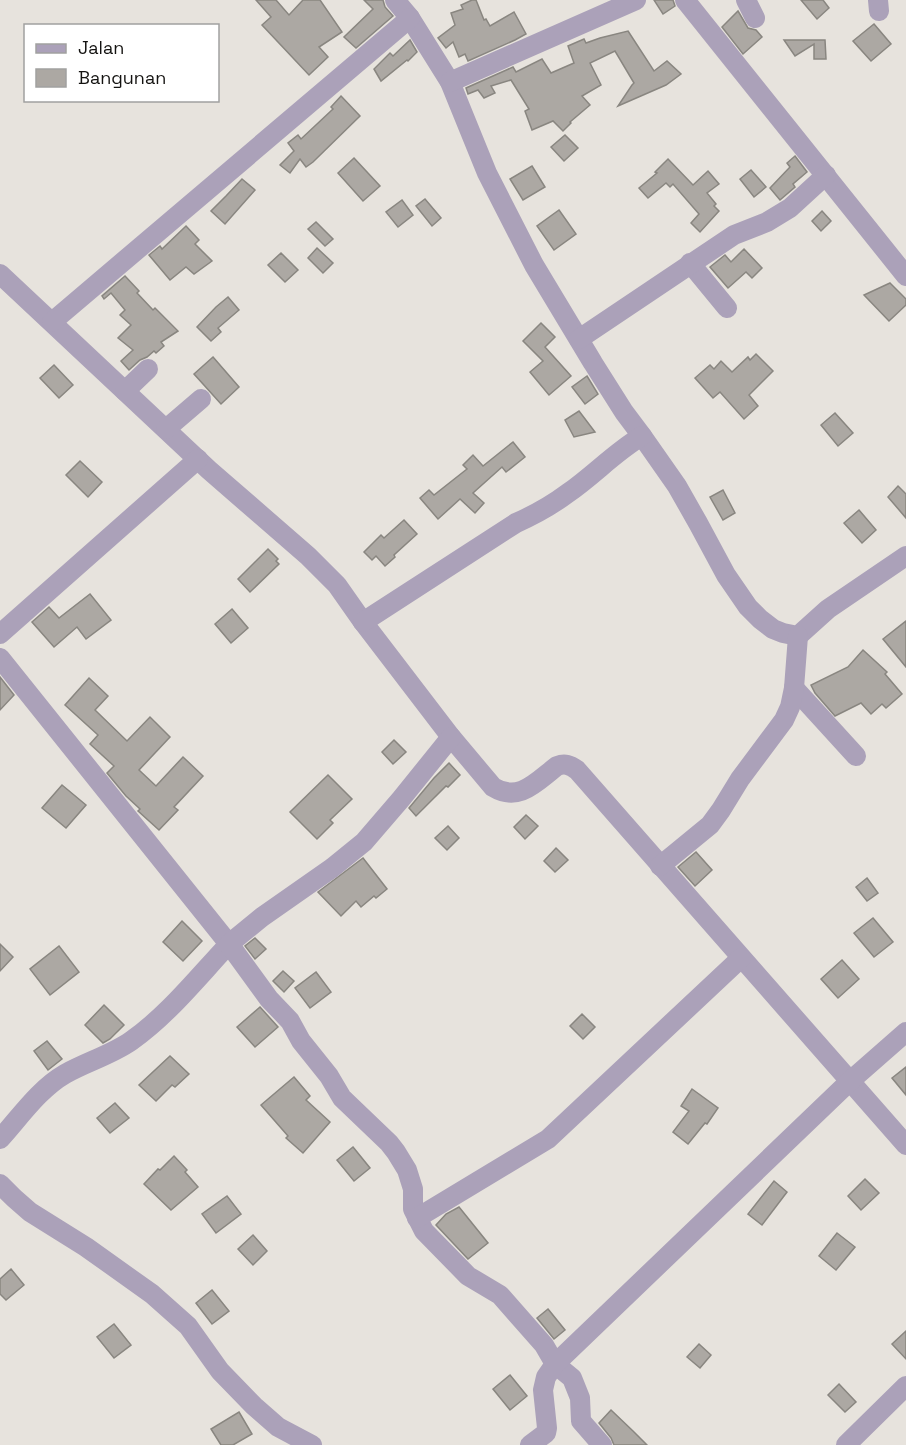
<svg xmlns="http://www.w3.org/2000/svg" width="906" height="1445" font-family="'Space Grotesk',sans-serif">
<rect width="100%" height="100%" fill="#e7e3dd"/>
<g fill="#aca8a3" stroke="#898680" stroke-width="1.5">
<path d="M 256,0 L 276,0 L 289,15 L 303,0 L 320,0 L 342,32 L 319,47 L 328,57 L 309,75 L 262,25 L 271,17 Z"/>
<path d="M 364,0 L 383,0 L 385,7 L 393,16 L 356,48 L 344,37 L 373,9 Z"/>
<path d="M 472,0 L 476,0 L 484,20 L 486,19 L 490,26 L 514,12 L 526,34 L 515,40 L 468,61 L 465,54 L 459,57 L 453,42 L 446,48 L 438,38 L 455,25 L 451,13 L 463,9 L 461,5 Z"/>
<path d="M 654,0 L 673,0 L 675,6 L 663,14 Z"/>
<path d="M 801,0 L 823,0 L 829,8 L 817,19 Z"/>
<path d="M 738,11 L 748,28 L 756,30 L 762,37 L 743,54 L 722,27 Z"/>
<path d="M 874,24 L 891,44 L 871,61 L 853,41 Z"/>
<path d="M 628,31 L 654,71 L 667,61 L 681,74 L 666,85 L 618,106 L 632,85 L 634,83 L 615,51 L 590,63 L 601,85 L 582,96 L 590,105 L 570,122 L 571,123 L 563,131 L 553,121 L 532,130 L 525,111 L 529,109 L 511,80 L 491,86 L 495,93 L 484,98 L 478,90 L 468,94 L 466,88 L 513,67 L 516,72 L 542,59 L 551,73 L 574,63 L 568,46 L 584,39 L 586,43 L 600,38 Z"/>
<path d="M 410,40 L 417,52 L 408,61 L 407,60 L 381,81 L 374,69 L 390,53 L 393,56 Z"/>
<path d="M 784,40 L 825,40 L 826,59 L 814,59 L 814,44 L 795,56 Z"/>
<path d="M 341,96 L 360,116 L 313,162 L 306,167 L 300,159 L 290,173 L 280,165 L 294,151 L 288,143 L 298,135 L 301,139 L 333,109 L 331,107 Z"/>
<path d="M 565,135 L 578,148 L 564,161 L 551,147 Z"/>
<path d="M 795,156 L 807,172 L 793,184 L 795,187 L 780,200 L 770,188 L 790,167 L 787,163 Z"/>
<path d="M 354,158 L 380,186 L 363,201 L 338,173 Z"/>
<path d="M 668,159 L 693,185 L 708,171 L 719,184 L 707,193 L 716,204 L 714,206 L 719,211 L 700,232 L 691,223 L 699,214 L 673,184 L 670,187 L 666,183 L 648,198 L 639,188 L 657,173 L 655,172 Z"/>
<path d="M 532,166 L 545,187 L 523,200 L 510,179 Z"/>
<path d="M 751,170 L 766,187 L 754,197 L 740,179 Z"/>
<path d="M 242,179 L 255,190 L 225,224 L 211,211 L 226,196 Z"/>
<path d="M 425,199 L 441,218 L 432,226 L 416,206 Z"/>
<path d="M 402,200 L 413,215 L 398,227 L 386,212 Z"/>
<path d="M 559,210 L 576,234 L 554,250 L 537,226 Z"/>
<path d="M 822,211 L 831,221 L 821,231 L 812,221 Z"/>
<path d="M 316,222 L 333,239 L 325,246 L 308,229 Z"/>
<path d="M 186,226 L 199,240 L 195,244 L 212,261 L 194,274 L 186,267 L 170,280 L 149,255 L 160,246 L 162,249 Z"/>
<path d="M 317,248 L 333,263 L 323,273 L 308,258 Z"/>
<path d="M 744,249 L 762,268 L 752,278 L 746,272 L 728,288 L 710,267 L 725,255 L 731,262 Z"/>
<path d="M 281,253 L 298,270 L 285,282 L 268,265 Z"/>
<path d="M 125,276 L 139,291 L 137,293 L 153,310 L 155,308 L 178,331 L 161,342 L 164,346 L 156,353 L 154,351 L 147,357 L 140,360 L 129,370 L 121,361 L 133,350 L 118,338 L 131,325 L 120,315 L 125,310 L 111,293 L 104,299 L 102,296 Z"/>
<path d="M 890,283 L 906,299 L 906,305 L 889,321 L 864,295 Z"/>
<path d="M 228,297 L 239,310 L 218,328 L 221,332 L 211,341 L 197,327 L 216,307 Z"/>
<path d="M 541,323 L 555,337 L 545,347 L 571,376 L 549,395 L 530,372 L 543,361 L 523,341 Z"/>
<path d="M 756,354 L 773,371 L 749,395 L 758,406 L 744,419 L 720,392 L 713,398 L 695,378 L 710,365 L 714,369 L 721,361 L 732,372 L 748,357 L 750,360 Z"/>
<path d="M 213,357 L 239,387 L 221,404 L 194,374 Z"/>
<path d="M 54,365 L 73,385 L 59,398 L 40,378 Z"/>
<path d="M 587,376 L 598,394 L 585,404 L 572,387 Z"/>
<path d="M 579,411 L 595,432 L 574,437 L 565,420 Z"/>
<path d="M 835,413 L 853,433 L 838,446 L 821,425 Z"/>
<path d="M 513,442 L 525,457 L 506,472 L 502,467 L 473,493 L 484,503 L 475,513 L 460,499 L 438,519 L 420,498 L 429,490 L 434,495 L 467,469 L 463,465 L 473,455 L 483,466 Z"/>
<path d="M 80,461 L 102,482 L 88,497 L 66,475 Z"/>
<path d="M 898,486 L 906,494 L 906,518 L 888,497 Z"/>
<path d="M 723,490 L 735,513 L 723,520 L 710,497 Z"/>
<path d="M 859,510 L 876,530 L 862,543 L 844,523 Z"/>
<path d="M 404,520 L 417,534 L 394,555 L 395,557 L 385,566 L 376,556 L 372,560 L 364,552 L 381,535 L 384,538 Z"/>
<path d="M 268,549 L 278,559 L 276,561 L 279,564 L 250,592 L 238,579 Z"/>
<path d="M 90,594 L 111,620 L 86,639 L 77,627 L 54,647 L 32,622 L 49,607 L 59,618 Z"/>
<path d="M 232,609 L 248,628 L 231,643 L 215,624 Z"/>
<path d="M 906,621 L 906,667 L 883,639 Z"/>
<path d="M 863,650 L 887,672 L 885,674 L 902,694 L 886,708 L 882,704 L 871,714 L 861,703 L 835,716 L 815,693 L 811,685 L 848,667 Z"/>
<path d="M 0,677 L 14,695 L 0,710 Z"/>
<path d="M 89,678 L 108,696 L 95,710 L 127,741 L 150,717 L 170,737 L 139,770 L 156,786 L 183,757 L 203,776 L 174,807 L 178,810 L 159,830 L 138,811 L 140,809 L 126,796 L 107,773 L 114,766 L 90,744 L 98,735 L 65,705 Z"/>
<path d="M 394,740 L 406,752 L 393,764 L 382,752 Z"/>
<path d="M 449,763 L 460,775 L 448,787 L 446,786 L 416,816 L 409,808 L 434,778 Z"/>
<path d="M 328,775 L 352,799 L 330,820 L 333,823 L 317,839 L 290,812 Z"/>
<path d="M 62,785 L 86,805 L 66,828 L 42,808 Z"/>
<path d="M 526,815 L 538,826 L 525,839 L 514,827 Z"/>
<path d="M 448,826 L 459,838 L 447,850 L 435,838 Z"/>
<path d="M 556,848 L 568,860 L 555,872 L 544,861 Z"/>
<path d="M 696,852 L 712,870 L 695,886 L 678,867 Z"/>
<path d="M 363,858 L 387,889 L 376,898 L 374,896 L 361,907 L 356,901 L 341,916 L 318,892 Z"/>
<path d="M 867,878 L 878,893 L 867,901 L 856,887 Z"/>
<path d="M 873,918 L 893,942 L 874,957 L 854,933 Z"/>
<path d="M 182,921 L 202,941 L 183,961 L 163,942 Z"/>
<path d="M 255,938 L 266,949 L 255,959 L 245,946 Z"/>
<path d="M 0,944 L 13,957 L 0,971 Z"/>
<path d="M 59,946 L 79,972 L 50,995 L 30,969 Z"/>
<path d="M 842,960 L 859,979 L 838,998 L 821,979 Z"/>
<path d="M 283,971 L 294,981 L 284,992 L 273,981 Z"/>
<path d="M 316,972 L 331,992 L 310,1008 L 295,988 Z"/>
<path d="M 104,1005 L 124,1025 L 110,1039 L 103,1043 L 85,1025 Z"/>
<path d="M 260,1007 L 278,1027 L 255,1047 L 237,1027 Z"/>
<path d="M 582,1014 L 595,1027 L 583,1039 L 570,1026 Z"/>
<path d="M 47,1041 L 62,1059 L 48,1070 L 34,1051 Z"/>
<path d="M 170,1056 L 189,1074 L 175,1087 L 172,1085 L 156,1101 L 139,1085 Z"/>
<path d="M 906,1067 L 906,1095 L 892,1078 Z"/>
<path d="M 294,1077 L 310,1096 L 306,1100 L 330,1122 L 303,1153 L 286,1138 L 288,1136 L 261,1105 Z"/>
<path d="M 692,1089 L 718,1108 L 707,1124 L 705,1123 L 688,1144 L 673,1132 L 689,1111 L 681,1106 Z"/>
<path d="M 115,1103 L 129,1118 L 110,1133 L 97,1118 Z"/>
<path d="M 353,1147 L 370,1168 L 354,1181 L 337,1160 Z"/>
<path d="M 174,1156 L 187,1170 L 185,1172 L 198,1187 L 171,1210 L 144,1184 L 158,1169 L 160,1170 Z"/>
<path d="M 865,1179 L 879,1193 L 861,1210 L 848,1196 Z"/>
<path d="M 774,1181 L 787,1192 L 762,1225 L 748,1214 Z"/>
<path d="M 227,1196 L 241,1214 L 216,1233 L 202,1214 Z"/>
<path d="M 459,1207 L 488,1243 L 468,1259 L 436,1225 L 446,1214 Z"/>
<path d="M 837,1233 L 855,1247 L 836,1270 L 819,1256 Z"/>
<path d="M 253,1235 L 267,1251 L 253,1265 L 238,1249 Z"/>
<path d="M 11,1269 L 24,1285 L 6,1300 L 0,1294 L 0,1279 Z"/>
<path d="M 212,1290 L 229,1311 L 212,1324 L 196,1303 Z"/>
<path d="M 548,1309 L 565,1330 L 554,1339 L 537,1318 Z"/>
<path d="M 114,1324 L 131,1345 L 114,1358 L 97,1337 Z"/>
<path d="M 906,1331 L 906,1359 L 892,1344 Z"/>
<path d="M 699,1344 L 711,1355 L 700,1368 L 687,1357 Z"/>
<path d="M 510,1375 L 527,1396 L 510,1410 L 493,1389 Z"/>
<path d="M 839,1384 L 856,1402 L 845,1412 L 828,1395 Z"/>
<path d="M 611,1410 L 633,1431 L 647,1445 L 614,1445 L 611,1438 L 599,1423 Z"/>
<path d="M 239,1412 L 252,1434 L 233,1445 L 221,1445 L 211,1429 Z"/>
</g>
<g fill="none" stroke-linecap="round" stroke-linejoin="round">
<g stroke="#aba1b9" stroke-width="20">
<path d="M 395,0 L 410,18 L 450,82 L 487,173 L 534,265 L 593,363 L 624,412 L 642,436 L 677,486 L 698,523 L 726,575 L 748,607 L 760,619 L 773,629 L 783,633 L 798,636 L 828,609 L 906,556"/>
<path d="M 685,0 L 906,276"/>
<path d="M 746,0 L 755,18"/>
<path d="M 878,0 L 879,11"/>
<path d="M 450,82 L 636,0"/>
<path d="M 690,263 L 727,308"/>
<path d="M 0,274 L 209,470 L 308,556 L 337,585 L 363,622 L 451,737 L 493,787 C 519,803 536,782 557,766 C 565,763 570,765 577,770 L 906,1145"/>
<path d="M 52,322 L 410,18"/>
<path d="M 579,339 L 734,235 L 767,222 L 790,208 L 826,175"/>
<path d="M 125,391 L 148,369"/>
<path d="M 166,429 L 201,399"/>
<path d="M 363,622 L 516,523 C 534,515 552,505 568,493 C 594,475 615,452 642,436"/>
<path d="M 0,634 L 198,459"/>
<path d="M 0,658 L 229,944 C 198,977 168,1015 131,1041 C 111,1055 86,1062 65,1074 C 39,1089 20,1117 0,1139"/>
<path d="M 794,688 L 856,756"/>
<path d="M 451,737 L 401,799 L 364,842 L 332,868 L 262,917 L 229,944 L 269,999 L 290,1021 L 301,1041 L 329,1076 L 342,1098 L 389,1143 L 396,1152 L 407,1170 L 413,1189 L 413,1209 L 424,1231 L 468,1276 L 500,1295 L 544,1345 L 555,1364 L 572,1378 L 580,1398 L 581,1421 L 602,1445"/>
<path d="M 660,866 L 710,825 L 721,810 L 740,779 L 784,720 L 790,707 L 794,688 L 798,636"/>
<path d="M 0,1184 L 14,1198 L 30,1212 L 86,1247 L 152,1294 L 188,1326 L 220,1371 L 254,1406 L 278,1427 L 312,1445"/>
<path d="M 417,1218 L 548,1139 L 741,958"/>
<path d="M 530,1445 L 546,1433 L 547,1428 L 543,1390 L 546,1377 L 555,1364 L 849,1082 L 906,1032"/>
<path d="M 846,1445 L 906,1386"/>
</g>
</g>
<rect x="24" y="24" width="195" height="78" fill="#ffffff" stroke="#a1a1a0" stroke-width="1.5"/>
<rect x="36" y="44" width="30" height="9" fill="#aba1b9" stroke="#a1a1a0" stroke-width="1.5"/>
<text x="78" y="54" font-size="18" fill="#141311">Jalan</text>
<rect x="36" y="69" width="30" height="18" fill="#aca8a3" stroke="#a1a1a0" stroke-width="1.5"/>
<text x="78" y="84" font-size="18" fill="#141311">Bangunan</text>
</svg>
